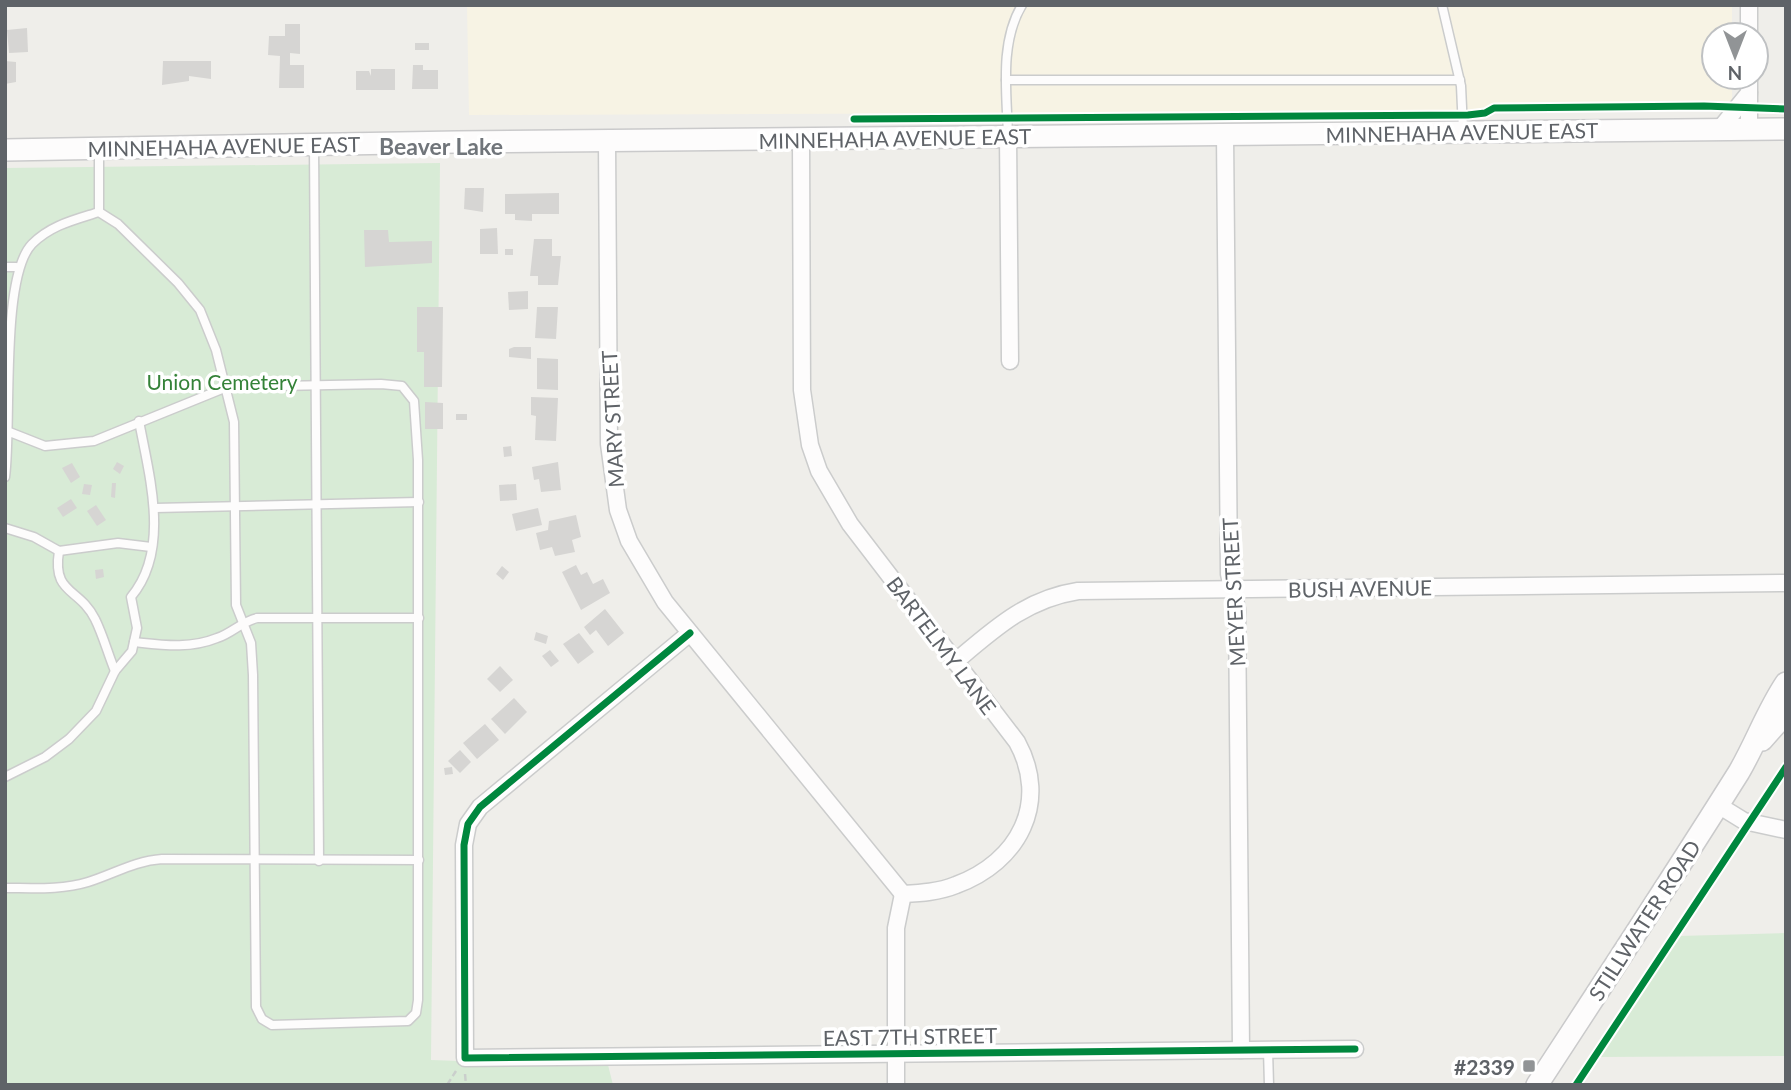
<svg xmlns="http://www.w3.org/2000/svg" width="1791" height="1090" font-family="Lato,sans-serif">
<rect width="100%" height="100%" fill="#efeeea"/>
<path fill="#f7f3e4" d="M 467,5 L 1732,5 L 1732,35 L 1714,35 L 1714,77 L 1732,77 L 1732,111 L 469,115 Z"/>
<g fill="#d8ebd6">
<path d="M 440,163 L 431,1060 L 548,1064 L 606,1057 L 613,1085 L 5,1085 L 5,168 Z"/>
<path d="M 1786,933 L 1786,1056 L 1599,1057 L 1679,936 Z"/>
</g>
<g fill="#d6d5d3">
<path d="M 285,24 L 300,24 L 300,54 L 290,53 L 290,65 L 304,65 L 304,88 L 279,88 L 280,56 L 268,55 L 269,36 L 285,36 Z"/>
<path d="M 27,28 L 28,52 L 9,53 L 7,30 Z"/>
<rect x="415" y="43" width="14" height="7"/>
<path d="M 5,61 L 16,62 L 16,82 L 5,84 Z"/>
<path d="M 163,61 L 211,61 L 211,79 L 189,76 L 189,81 L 162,85 Z"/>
<path d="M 413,65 L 423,65 L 423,70 L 438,70 L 438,89 L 412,89 Z"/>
<path d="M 371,69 L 395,69 L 395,90 L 356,90 L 356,71 L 369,71 L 371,76 Z"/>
<path d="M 465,188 L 484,188 L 483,212 L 464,209 Z"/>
<path d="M 559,193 L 559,214 L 532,214 L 532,221 L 515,220 L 515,214 L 505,214 L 505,194 Z"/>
<path d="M 497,228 L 498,254 L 480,254 L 480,229 Z"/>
<path d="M 364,230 L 388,230 L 389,242 L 432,241 L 432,263 L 365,267 Z"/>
<path d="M 534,239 L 552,239 L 552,256 L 561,256 L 558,285 L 538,285 L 538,276 L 530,276 Z"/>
<rect x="505" y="249" width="8" height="6"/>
<path d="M 528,291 L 528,309 L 509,310 L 508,292 Z"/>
<path d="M 417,307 L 443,307 L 442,387 L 424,387 L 424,352 L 417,352 Z"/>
<path d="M 537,307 L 558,307 L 556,339 L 535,338 Z"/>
<path d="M 514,347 L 531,347 L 531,359 L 509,357 L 509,349 Z"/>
<path d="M 537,358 L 558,359 L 558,390 L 537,389 Z"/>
<path d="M 531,397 L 558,398 L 556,441 L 535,440 L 536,416 L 531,415 Z"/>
<path d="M 425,402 L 443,403 L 443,429 L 425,429 Z"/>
<rect x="456" y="414" width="11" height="6"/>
<path d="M 511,446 L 512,456 L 504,457 L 503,447 Z"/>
<path d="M 117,462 L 124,466 L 120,474 L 113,469 Z"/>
<path d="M 558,462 L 561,490 L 541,492 L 539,479 L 534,480 L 532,467 Z"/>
<path d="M 72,463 L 80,477 L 71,483 L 62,468 Z"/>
<path d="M 112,483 L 116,483 L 115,498 L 111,497 Z"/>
<path d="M 84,484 L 92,485 L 90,495 L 82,494 Z"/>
<path d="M 516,484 L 517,500 L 500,501 L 499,485 Z"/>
<path d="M 71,499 L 77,508 L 63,517 L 57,508 Z"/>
<path d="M 96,505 L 106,520 L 97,526 L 87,511 Z"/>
<path d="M 538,508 L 542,525 L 516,531 L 512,514 Z"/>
<path d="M 576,515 L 581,537 L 572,540 L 575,552 L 555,556 L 552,547 L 540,550 L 536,533 L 548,530 L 549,521 Z"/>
<path d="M 576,565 L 581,575 L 587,572 L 593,584 L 603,579 L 610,593 L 581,610 L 562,572 Z"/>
<path d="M 502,566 L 509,572 L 503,580 L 496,574 Z"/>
<path d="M 103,569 L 104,577 L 96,579 L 95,570 Z"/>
<path d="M 605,609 L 624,633 L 608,646 L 596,630 L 590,635 L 584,627 Z"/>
<path d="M 536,632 L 548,636 L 546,644 L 534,640 Z"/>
<path d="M 579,633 L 594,652 L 578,664 L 563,644 Z"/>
<path d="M 550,650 L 559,661 L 551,667 L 542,656 Z"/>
<path d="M 500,666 L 513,680 L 500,692 L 487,679 Z"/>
<path d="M 514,698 L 527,712 L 505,734 L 491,719 Z"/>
<path d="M 485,724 L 499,740 L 477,759 L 463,743 Z"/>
<path d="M 460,750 L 471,762 L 460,773 L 448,761 Z"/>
<path d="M 452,767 L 453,774 L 445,775 L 444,768 Z"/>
</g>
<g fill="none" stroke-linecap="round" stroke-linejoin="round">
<defs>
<g id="service">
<path d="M 1442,5 L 1461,86 L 1463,129"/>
<path d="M 1006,80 L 1460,80"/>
<path d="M 1008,136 C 1007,94 999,43 1022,5"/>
<path d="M 314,145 L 319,861"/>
<path d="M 99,148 L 99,212"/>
<path d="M 5,267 L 16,267"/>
<path d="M 5,477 C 12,426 0,277 32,244 C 51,225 74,220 99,212 L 118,224 L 178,283 L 200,310 L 216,350 L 234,422 L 236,605 L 251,643 L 253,675 L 256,1007 L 262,1019 L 272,1025 L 408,1021 L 416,1013 L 418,1000 L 418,460 L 414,401 L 402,386 L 381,384 L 227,387 L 94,441 L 45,446 L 7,431"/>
<path d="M 155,508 L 419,502"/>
<path d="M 5,528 L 34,537 L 59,551 L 118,543 L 151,547"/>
<path d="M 59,551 C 52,595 79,587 95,619 C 103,635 108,654 115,671"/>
<path d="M 134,642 C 163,645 190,649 217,638 C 232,633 241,622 257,618 L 419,618"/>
<path d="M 5,777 L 45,757 L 69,739 L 96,711 L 115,671 L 132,651 L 137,628 L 131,597 C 171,550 149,475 139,421"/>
<path d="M 5,888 C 33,888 62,890 88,882 C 114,874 134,861 162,859 L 419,860"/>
<path d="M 1268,1050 L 1269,1085"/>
</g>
<g id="minor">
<path d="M 1749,5 L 1749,35"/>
<path d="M 1749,77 L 1749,129"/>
<path d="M 1719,130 L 1749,93"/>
<path d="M 1225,134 L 1229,574 L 1237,609 L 1241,1050"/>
<path d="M 1008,136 L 1010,361"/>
<path d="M 801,139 L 802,390 L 810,445 L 819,471 L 850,524 L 1017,742 C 1050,802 1019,862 956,885 C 939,892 921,893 903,894"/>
<path d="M 607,141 L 609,444 L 618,510 L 629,541 L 665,602 L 903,894"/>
<path d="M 690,633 L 480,807 L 468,824 L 464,845 L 465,1058 L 1355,1049"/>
<path d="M 955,662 C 994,629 1026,599 1078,591 L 1786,583"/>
<path d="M 1718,805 L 1744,821 L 1786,830"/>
<path d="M 896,1085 L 896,928 L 903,894"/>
</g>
<g id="secondary">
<path d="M 5,150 L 457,142 L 1786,129"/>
<path d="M 1762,740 L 1786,713"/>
<path d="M 1537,1085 C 1605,981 1673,877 1739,772 C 1756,743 1767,711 1786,683"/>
</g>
</defs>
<use href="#service" stroke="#cbcccc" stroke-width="11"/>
<use href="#minor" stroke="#cbcccc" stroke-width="19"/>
<use href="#secondary" stroke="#cacacb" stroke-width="24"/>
<g stroke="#cacfcc" stroke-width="2.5" stroke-dasharray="7 3.5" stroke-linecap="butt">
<path d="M 465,1074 L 466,1085"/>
<path d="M 447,1085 L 456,1071"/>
</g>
<use href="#service" stroke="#fdfcfc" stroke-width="8"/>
<use href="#minor" stroke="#fdfcfc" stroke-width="16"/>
<use href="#secondary" stroke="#fdfcfc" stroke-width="21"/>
<defs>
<g id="cycleway">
<path d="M 854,119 L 1468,115 L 1485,113 L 1494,108 L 1704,106 L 1786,109"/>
<path d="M 690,633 L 480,807 L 468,824 L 464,845 L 465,1058 L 1355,1049"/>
<path d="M 1576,1085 L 1786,767"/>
</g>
</defs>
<use href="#cycleway" stroke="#fff" stroke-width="11"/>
<use href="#cycleway" stroke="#00873e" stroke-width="7"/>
</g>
<rect fill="#919496" stroke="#fff" stroke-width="2.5" x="1522" y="1059" width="14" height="14" rx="3.5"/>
<g text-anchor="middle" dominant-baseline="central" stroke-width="7" stroke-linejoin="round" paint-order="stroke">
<g font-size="21" fill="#5f6368" stroke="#fff">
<text transform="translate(1462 132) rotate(-1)">MINNEHAHA AVENUE EAST</text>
<text transform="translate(895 138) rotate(-1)">MINNEHAHA AVENUE EAST</text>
<text transform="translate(224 146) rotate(-1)">MINNEHAHA AVENUE EAST</text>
<text transform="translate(612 419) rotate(-93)">MARY STREET</text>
<text transform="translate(1360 588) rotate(-1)">BUSH AVENUE</text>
<text transform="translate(1233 592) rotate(-93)">MEYER STREET</text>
<text transform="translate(942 645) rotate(53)">BARTELMY LANE</text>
<text transform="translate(1644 920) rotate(-57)">STILLWATER ROAD</text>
<text transform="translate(910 1036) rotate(-1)">EAST 7TH STREET</text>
</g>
<g font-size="21" fill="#348238" stroke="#fff">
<text x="222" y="381">Union Cemetery</text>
</g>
<g font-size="21" font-weight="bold" fill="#5f6368" stroke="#fff" text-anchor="end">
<text x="1515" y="1066">#2339</text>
</g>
<g font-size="23" font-weight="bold" fill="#70757a" stroke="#fff">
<text x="441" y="146">Beaver Lake</text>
</g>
</g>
<rect width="1791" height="1090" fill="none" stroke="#5f6368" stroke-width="14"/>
<g transform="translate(1735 56) rotate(180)"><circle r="33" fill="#ffffff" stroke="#bfc1c3" stroke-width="2"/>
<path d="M0-5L12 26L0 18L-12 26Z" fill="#919496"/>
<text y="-10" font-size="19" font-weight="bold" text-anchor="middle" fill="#5f6368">N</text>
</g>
</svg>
